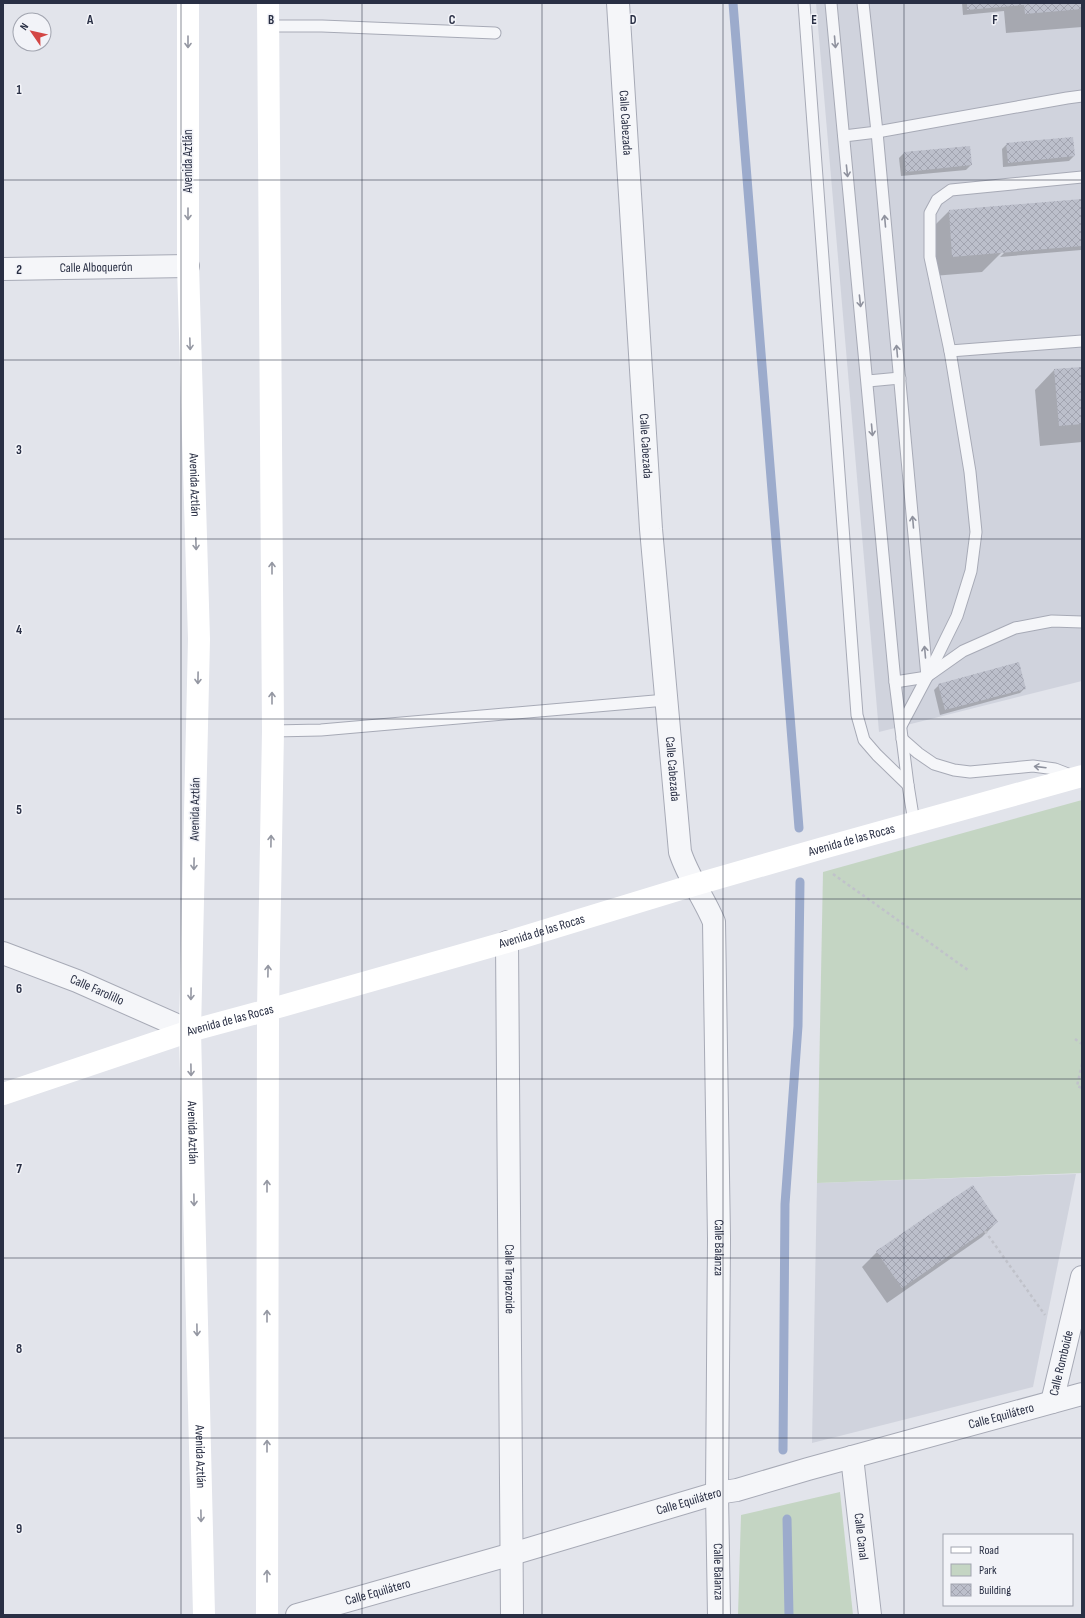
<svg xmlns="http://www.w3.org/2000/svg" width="1085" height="1618" font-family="'Sofia Sans Condensed',sans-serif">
<defs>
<pattern id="building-cross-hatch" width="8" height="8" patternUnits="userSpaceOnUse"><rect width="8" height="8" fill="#bcbfcb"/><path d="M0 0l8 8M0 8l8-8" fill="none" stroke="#a2a4b0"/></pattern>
</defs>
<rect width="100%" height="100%" fill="#e2e4eb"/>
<g fill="#d0d3dd">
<path d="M 816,3 L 1082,3 L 1082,681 L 879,732 Z"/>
<path d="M 1076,1174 L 1033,1387 L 812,1443 L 817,1183 Z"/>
</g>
<g fill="#c4d5c3">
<path d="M 1082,800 L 1082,1173 L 817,1183 L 823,872 Z"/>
<path d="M 840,1492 L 853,1615 L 738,1615 L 741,1515 Z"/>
</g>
<g fill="#0003">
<path d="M 962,3 L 1082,3 L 1082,27 L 1006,33 L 1004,11 L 963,15 Z"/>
<path d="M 1007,144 L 1074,156 L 1069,161 L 1003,167 L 1002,149 Z"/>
<path d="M 904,153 L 971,165 L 966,170 L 901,176 L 899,158 Z"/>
<path d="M 1082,200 L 1082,264 L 1081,250 L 1000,257 L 1006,251 L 1003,251 L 982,272 L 933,276 L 929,231 L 949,211 Z"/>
<path d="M 1082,368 L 1082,442 L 1040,446 L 1035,390 L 1054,370 Z"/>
<path d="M 939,685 L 1025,688 L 1020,693 L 940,715 L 934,690 Z"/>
<path d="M 997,1222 L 982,1237 L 887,1303 L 862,1267 L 877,1252 Z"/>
</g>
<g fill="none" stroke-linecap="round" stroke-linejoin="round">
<g stroke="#9cabcc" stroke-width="9">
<path d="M 733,3 L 799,828"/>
<path d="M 783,1450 L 785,1204 L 798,1026 L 800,882"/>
<path d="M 787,1519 L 789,1615"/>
</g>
</g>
<g fill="url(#building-cross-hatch)">
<path d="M 967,3 L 1082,3 L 1082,9 L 1025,14 L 1024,5 L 967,10 Z"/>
<path d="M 1073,137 L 1075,156 L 1008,163 L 1006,143 Z"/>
<path d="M 970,146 L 972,165 L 906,172 L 904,152 Z"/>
<path d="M 1082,199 L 1082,246 L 952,257 L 949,210 Z"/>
<path d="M 1082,367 L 1082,424 L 1059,426 L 1054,369 Z"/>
<path d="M 1019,662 L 1026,689 L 945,710 L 938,684 Z"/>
<path d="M 973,1185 L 998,1222 L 902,1288 L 876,1251 Z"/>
</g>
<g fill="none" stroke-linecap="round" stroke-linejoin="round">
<defs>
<g id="lane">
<path d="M 804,3 L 857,715 L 864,740 L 877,755 L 908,785"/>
<path d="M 831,3 L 895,682 L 908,785 L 914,822"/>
<path d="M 863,3 L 877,132 L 927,677 L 901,726"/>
<path d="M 268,26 L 322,26 L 495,33"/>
<path d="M 844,136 L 877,132 L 1067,98 L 1082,96"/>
<path d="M 950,351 L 1082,341"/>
<path d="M 868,381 L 900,378"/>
<path d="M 929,675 L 963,651 L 1015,628 L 1052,621 L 1082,622"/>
<path d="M 895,682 L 927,677 L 957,616 L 971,571 L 976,532 L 970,472 L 950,351 L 930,257 L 930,213 L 937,200 L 951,190 L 1082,177"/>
<path d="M 273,731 L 321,730 L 666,700"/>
<path d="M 902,739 L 918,753 L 934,764 L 954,770 L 970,772 L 1033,766 L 1055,769 L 1073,776"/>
</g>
<g id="street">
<path id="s1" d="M 618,3 L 651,529 L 680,852 C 688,877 704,898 714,922 L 719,1239 L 717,1493 L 719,1615"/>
<path id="s2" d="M 3,269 L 188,266"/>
<path id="s3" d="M 507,942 L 512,1615"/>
<path id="s4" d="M 3,953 L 77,981 L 190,1031"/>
<path id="s5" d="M 1052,1402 L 1082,1277"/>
<path id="s6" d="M 852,1457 L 870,1615"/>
<path id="s7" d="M 297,1615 L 512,1554 L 717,1493 L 737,1490 L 808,1469 L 1082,1394"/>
</g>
</defs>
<use href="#lane" stroke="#a7aab6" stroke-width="13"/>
<use href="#street" stroke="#a7aab6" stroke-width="24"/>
<g stroke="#c0c2ca" stroke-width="2.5" stroke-dasharray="3 3" stroke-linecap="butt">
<path d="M 833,874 L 968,970"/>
<path d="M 1075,1039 L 1082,1044"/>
<path d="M 1082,1064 L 1077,1086 L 1082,1088"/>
<path d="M 985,1231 L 1045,1315"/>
</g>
<use href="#lane" stroke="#f5f6f9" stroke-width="11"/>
<use href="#street" stroke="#f5f6f9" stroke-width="22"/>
<g stroke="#fff" stroke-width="22">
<path id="s8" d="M 188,3 L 188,266 L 199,639 L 190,1031 L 204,1615"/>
<path id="s9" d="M 3,1094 L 190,1031 L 268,1010 L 507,942 L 694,885 L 823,848 L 1082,776"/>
<path d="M 267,1615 L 268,1010 L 273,731 L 268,3"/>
</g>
</g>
<defs><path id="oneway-shaft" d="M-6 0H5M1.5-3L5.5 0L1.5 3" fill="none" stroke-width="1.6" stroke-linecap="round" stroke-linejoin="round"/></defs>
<g stroke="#9497a2">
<use href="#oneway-shaft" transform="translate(188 42) rotate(90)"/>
<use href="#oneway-shaft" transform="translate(188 214) rotate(90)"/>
<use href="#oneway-shaft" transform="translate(190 344) rotate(88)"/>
<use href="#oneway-shaft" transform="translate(196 544) rotate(88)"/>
<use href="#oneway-shaft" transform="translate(272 568) rotate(-90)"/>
<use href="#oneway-shaft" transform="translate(198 678) rotate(91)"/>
<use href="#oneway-shaft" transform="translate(272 698) rotate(-90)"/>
<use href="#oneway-shaft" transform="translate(271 841) rotate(-89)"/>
<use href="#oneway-shaft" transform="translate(194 864) rotate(91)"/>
<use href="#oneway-shaft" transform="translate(268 971) rotate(-89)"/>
<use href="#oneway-shaft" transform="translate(191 994) rotate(91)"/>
<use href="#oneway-shaft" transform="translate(191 1070) rotate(89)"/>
<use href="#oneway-shaft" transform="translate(267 1186) rotate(-90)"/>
<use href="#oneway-shaft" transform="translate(194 1200) rotate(89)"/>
<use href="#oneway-shaft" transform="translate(267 1316) rotate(-90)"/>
<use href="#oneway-shaft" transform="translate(197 1330) rotate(89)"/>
<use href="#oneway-shaft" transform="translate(267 1446) rotate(-90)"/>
<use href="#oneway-shaft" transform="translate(201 1516) rotate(89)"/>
<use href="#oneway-shaft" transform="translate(267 1576) rotate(-90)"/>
</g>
<g stroke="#8f929e">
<use href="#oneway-shaft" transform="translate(835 42) rotate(85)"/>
<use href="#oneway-shaft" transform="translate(847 171) rotate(84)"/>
<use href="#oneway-shaft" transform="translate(885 221) rotate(-95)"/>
<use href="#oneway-shaft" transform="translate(860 301) rotate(84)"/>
<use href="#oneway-shaft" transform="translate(897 351) rotate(-95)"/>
<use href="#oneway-shaft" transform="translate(872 430) rotate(85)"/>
<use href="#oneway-shaft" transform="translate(913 522) rotate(-95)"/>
<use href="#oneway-shaft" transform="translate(925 652) rotate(-95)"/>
<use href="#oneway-shaft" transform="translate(1040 767) rotate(-173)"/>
</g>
<path fill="none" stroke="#292f44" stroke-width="1" stroke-opacity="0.55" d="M 181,3 L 181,1615M 362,3 L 362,1615M 542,3 L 542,1615M 723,3 L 723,1615M 904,3 L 904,1615M 3,180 L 1082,180M 3,360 L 1082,360M 3,539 L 1082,539M 3,719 L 1082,719M 3,899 L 1082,899M 3,1079 L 1082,1079M 3,1258 L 1082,1258M 3,1438 L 1082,1438"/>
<g text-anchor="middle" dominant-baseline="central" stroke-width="3" stroke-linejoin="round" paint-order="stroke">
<g font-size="13" fill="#292f44" stroke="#f2f3f8">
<text stroke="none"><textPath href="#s1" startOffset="120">Calle Cabezada</textPath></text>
<text transform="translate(188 161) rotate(-90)">Avenida Aztlán</text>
<text stroke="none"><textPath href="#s2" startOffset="93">Calle Alboquerón</textPath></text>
<text stroke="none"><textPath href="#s1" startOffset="444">Calle Cabezada</textPath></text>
<text stroke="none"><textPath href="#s8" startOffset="482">Avenida Aztlán</textPath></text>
<text stroke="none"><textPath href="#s1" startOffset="768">Calle Cabezada</textPath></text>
<text transform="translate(195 809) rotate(-89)">Avenida Aztlán</text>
<text stroke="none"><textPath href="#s9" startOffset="886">Avenida de las Rocas</textPath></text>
<text stroke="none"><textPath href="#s9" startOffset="563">Avenida de las Rocas</textPath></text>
<text stroke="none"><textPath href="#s4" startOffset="101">Calle Farolillo</textPath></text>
<text stroke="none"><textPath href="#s9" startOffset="239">Avenida de las Rocas</textPath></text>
<text stroke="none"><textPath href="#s8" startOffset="1130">Avenida Aztlán</textPath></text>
<text stroke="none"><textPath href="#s1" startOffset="1255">Calle Balanza</textPath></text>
<text stroke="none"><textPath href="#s3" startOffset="337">Calle Trapezoide</textPath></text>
<text stroke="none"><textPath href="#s5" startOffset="40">Calle Romboide</textPath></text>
<text stroke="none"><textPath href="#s7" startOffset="732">Calle Equilátero</textPath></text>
<text stroke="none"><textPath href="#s8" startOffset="1454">Avenida Aztlán</textPath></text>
<text stroke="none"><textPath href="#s7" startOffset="408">Calle Equilátero</textPath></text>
<text stroke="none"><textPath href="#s6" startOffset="80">Calle Canal</textPath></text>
<text stroke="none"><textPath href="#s1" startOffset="1579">Calle Balanza</textPath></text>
<text stroke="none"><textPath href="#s7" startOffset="84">Calle Equilátero</textPath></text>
</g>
</g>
<g font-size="13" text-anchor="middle" font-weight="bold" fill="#292f44" stroke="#f2f3f8" stroke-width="3" stroke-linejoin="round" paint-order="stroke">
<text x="90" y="24">A</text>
<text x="271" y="24">B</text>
<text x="452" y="24">C</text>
<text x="633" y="24">D</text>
<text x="814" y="24">E</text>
<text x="995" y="24">F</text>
<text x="19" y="94">1</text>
<text x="19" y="274">2</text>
<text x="19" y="454">3</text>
<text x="19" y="634">4</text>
<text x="19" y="814">5</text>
<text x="19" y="993">6</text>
<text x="19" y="1173">7</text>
<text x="19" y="1353">8</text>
<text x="19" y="1533">9</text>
</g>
<rect width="1085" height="1618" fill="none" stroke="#292f44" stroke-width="8"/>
<rect x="943" y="1534" width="130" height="72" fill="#f2f3f8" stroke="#a2a5b0"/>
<rect x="951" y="1547" width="20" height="6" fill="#ffffff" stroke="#a2a5b0"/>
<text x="979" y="1554" font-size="12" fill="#292f44">Road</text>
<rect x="951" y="1564" width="20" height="12" fill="#c4d5c3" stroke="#a2a5b0"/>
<text x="979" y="1574" font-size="12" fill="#292f44">Park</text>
<rect x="951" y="1584" width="20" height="12" fill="url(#building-cross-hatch)" stroke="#a2a5b0"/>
<text x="979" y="1594" font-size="12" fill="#292f44">Building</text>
<g transform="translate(32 32) rotate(304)"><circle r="19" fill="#f2f3f8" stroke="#a2a5b0"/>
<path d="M0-3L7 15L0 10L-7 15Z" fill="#d34644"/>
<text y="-6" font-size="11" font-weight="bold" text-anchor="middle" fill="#292f44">N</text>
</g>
</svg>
